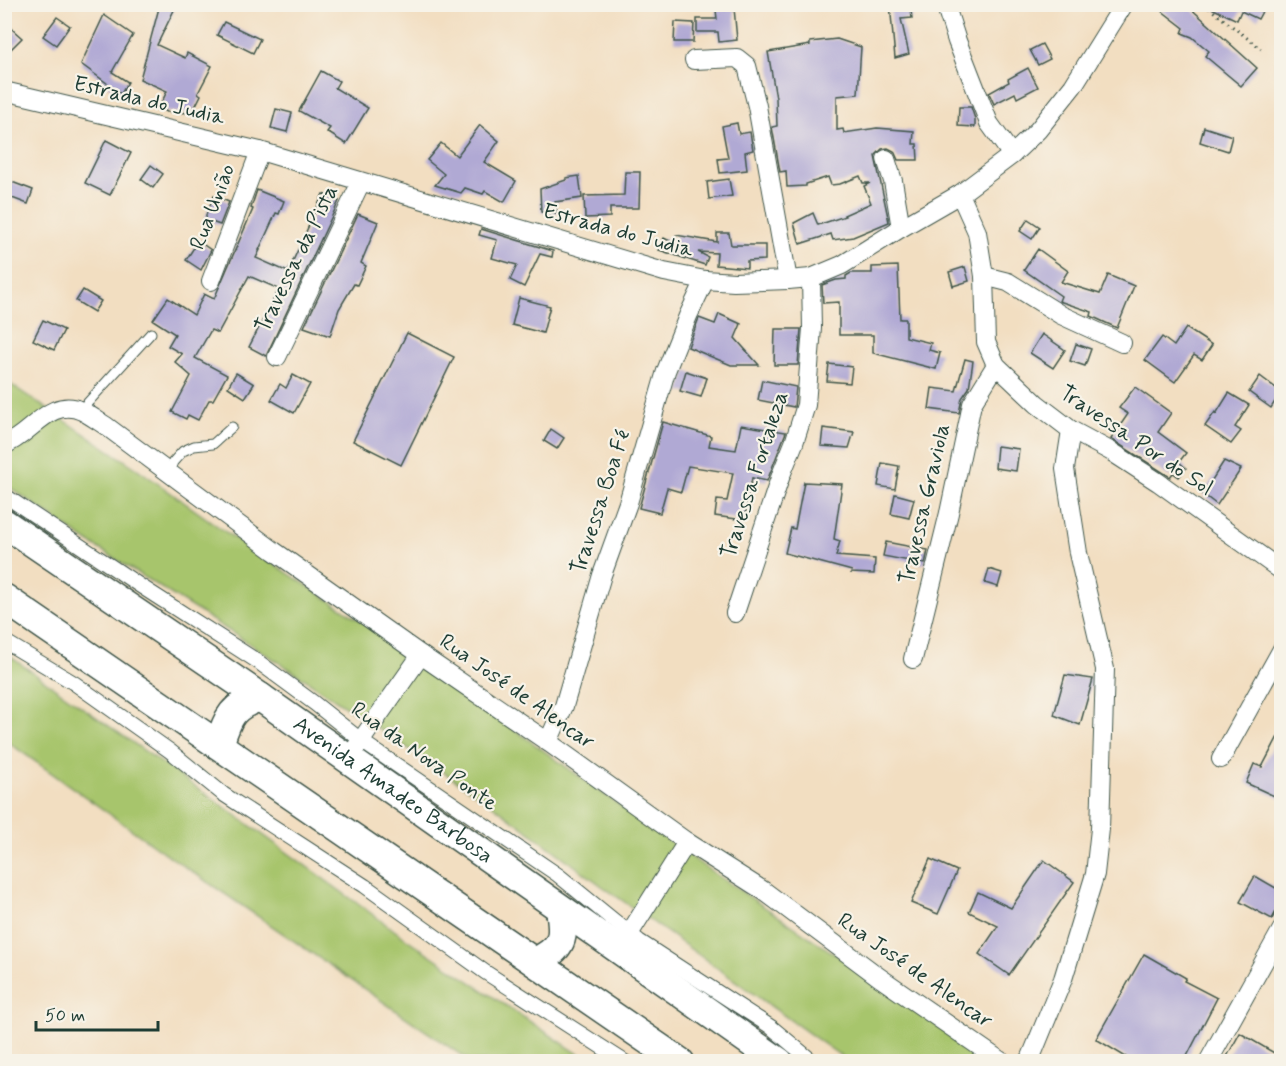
<svg xmlns="http://www.w3.org/2000/svg" width="1286" height="1066" font-family="Mynerve,sans-serif">
<rect width="100%" height="100%" fill="#f7f3e8"/>
<filter id="ink" filterUnits="userSpaceOnUse"><feTurbulence type="fractalNoise" baseFrequency=".0167" numOctaves="2"/><feDisplacementMap in="SourceGraphic" scale="12" xChannelSelector="R" yChannelSelector="G"/><feConvolveMatrix kernelMatrix="1 2 1 2 8 2 1 2 1" color-interpolation-filters="sRGB"/></filter>
<filter id="wash" filterUnits="userSpaceOnUse"><feTurbulence type="fractalNoise" baseFrequency=".008" numOctaves="4" result="noise"/><feDisplacementMap in="SourceGraphic" scale="24" xChannelSelector="R" yChannelSelector="G"/><feGaussianBlur stdDeviation="1.35" result="paint"/><feColorMatrix in="noise" values="0 0 0 0 0 0 0 0 0 0 0 0 0 0 0 0 0 1.4 0 .05"/><feComposite in="paint" operator="in"/></filter>
<g filter="url(#wash)">
<rect width="100%" height="100%" fill="#f2dec1"/>
<g fill="#a7c56c" stroke="#638150" stroke-width="1.5">
<path d="M 4,380 L 139,470 L 234,538 L 389,639 L 705,867 L 905,1001 L 986,1061 L 848,1061 L 602,886 L 494,806 L 294,672 L 87,541 L 5,484 Z"/>
<path d="M 5,653 L 233,813 L 405,938 L 589,1061 L 470,1061 L 156,847 L 5,740 Z"/>
</g>
<g id="blocks">
<g fill="#b0a9d4">
<path d="M 160,4 L 177,4 L 157,45 L 185,58 L 187,53 L 212,66 L 198,93 L 201,95 L 192,113 L 167,112 L 159,108 L 167,91 L 140,79 Z"/>
<path d="M 890,4 L 910,4 L 912,18 L 901,19 L 909,54 L 895,58 Z"/>
<path d="M 1153,4 L 1188,6 L 1257,68 L 1241,86 L 1205,56 L 1209,51 L 1192,37 L 1182,33 L 1184,28 Z"/>
<path d="M 1203,4 L 1266,4 L 1258,19 L 1241,11 L 1237,20 Z"/>
<path d="M 734,8 L 737,40 L 719,42 L 718,32 L 697,32 L 697,19 L 717,19 L 716,10 Z"/>
<path d="M 104,15 L 133,35 L 112,72 L 128,82 L 121,94 L 107,86 L 108,84 L 81,64 Z"/>
<path d="M 57,17 L 70,26 L 56,45 L 43,36 Z"/>
<path d="M 4,22 L 22,38 L 4,56 Z"/>
<path d="M 224,22 L 260,39 L 253,53 L 217,35 Z"/>
<path d="M 675,22 L 694,23 L 693,42 L 674,42 Z"/>
<path d="M 837,39 L 861,47 L 858,94 L 837,96 L 837,130 L 843,129 L 844,133 L 877,128 L 914,131 L 913,144 L 917,144 L 918,160 L 898,160 L 894,151 L 888,148 L 882,149 L 875,156 L 889,222 L 853,237 L 833,240 L 831,234 L 800,244 L 794,223 L 813,213 L 818,225 L 845,216 L 844,215 L 871,203 L 864,186 L 870,183 L 863,183 L 860,176 L 840,184 L 831,185 L 828,177 L 806,184 L 806,186 L 787,187 L 786,171 L 780,172 L 772,127 L 777,126 L 776,98 L 768,52 L 810,45 L 810,42 Z"/>
<path d="M 1042,44 L 1050,59 L 1038,65 L 1030,50 Z"/>
<path d="M 1028,68 L 1038,87 L 1017,98 L 1015,93 L 994,104 L 989,93 L 1009,82 L 1008,79 Z"/>
<path d="M 321,71 L 339,81 L 335,88 L 368,108 L 346,144 L 327,132 L 330,128 L 299,111 Z"/>
<path d="M 959,107 L 971,107 L 975,119 L 975,127 L 958,126 Z"/>
<path d="M 276,109 L 292,113 L 287,132 L 271,128 Z"/>
<path d="M 737,123 L 739,134 L 750,132 L 753,150 L 745,152 L 747,170 L 720,173 L 718,159 L 728,158 L 722,126 Z"/>
<path d="M 480,125 L 499,141 L 484,162 L 516,181 L 504,202 L 485,191 L 483,194 L 465,188 L 461,193 L 435,185 L 444,174 L 427,160 L 441,143 L 457,156 Z"/>
<path d="M 1204,127 L 1232,136 L 1228,151 L 1200,142 Z"/>
<path d="M 106,140 L 131,153 L 110,195 L 85,183 Z"/>
<path d="M 151,165 L 163,174 L 153,188 L 141,179 Z"/>
<path d="M 625,172 L 640,172 L 639,208 L 610,208 L 610,217 L 585,218 L 584,196 L 624,195 Z"/>
<path d="M 579,176 L 582,198 L 555,202 L 557,213 L 541,212 L 540,189 L 566,180 L 566,178 Z"/>
<path d="M 4,179 L 33,190 L 28,204 L 4,195 Z"/>
<path d="M 729,179 L 732,196 L 709,199 L 707,182 Z"/>
<path d="M 257,190 L 284,201 L 279,214 L 276,213 L 259,250 L 260,250 L 256,258 L 288,272 L 323,194 L 339,201 L 266,356 L 249,347 L 279,289 L 249,276 L 218,333 L 211,330 L 195,358 L 227,375 L 213,400 L 209,400 L 198,420 L 188,415 L 186,419 L 172,412 L 191,376 L 175,362 L 182,354 L 168,346 L 175,334 L 153,320 L 168,298 L 194,315 L 204,294 L 214,299 L 253,209 L 251,208 Z"/>
<path d="M 214,196 L 229,202 L 220,225 L 206,220 L 206,215 Z"/>
<path d="M 358,214 L 378,222 L 361,263 L 366,266 L 357,285 L 354,284 L 339,309 L 330,336 L 304,327 Z"/>
<path d="M 1028,219 L 1040,227 L 1032,239 L 1020,231 Z"/>
<path d="M 481,229 L 553,251 L 552,257 L 540,254 L 524,287 L 510,280 L 517,265 L 492,258 L 497,240 L 479,235 Z"/>
<path d="M 717,233 L 729,233 L 731,245 L 765,245 L 765,260 L 747,261 L 747,268 L 716,265 L 717,253 L 698,252 L 708,257 L 705,265 L 659,250 L 664,238 L 674,243 L 676,235 L 717,242 Z"/>
<path d="M 198,241 L 211,250 L 201,270 L 186,260 Z"/>
<path d="M 1038,249 L 1068,271 L 1061,282 L 1100,294 L 1108,275 L 1134,286 L 1117,328 L 1091,316 L 1092,312 L 1059,301 L 1061,296 L 1024,270 Z"/>
<path d="M 898,266 L 900,319 L 906,319 L 906,337 L 931,343 L 929,350 L 940,353 L 936,369 L 873,353 L 873,335 L 839,335 L 839,302 L 823,303 L 822,285 L 836,280 L 846,279 L 846,276 L 851,273 L 872,273 L 872,267 Z"/>
<path d="M 965,267 L 969,281 L 953,286 L 949,272 Z"/>
<path d="M 83,290 L 101,301 L 94,312 L 76,301 Z"/>
<path d="M 519,298 L 550,306 L 543,333 L 512,325 Z"/>
<path d="M 719,314 L 741,324 L 735,338 L 759,365 L 731,365 L 688,347 L 699,318 L 715,324 Z"/>
<path d="M 43,320 L 64,330 L 54,350 L 33,340 Z"/>
<path d="M 1186,328 L 1212,345 L 1202,360 L 1194,355 L 1175,382 L 1145,360 L 1162,337 L 1174,346 Z"/>
<path d="M 775,329 L 801,329 L 798,365 L 774,365 Z"/>
<path d="M 407,333 L 454,357 L 401,465 L 353,441 Z"/>
<path d="M 1042,334 L 1065,350 L 1053,368 L 1030,353 Z"/>
<path d="M 1076,344 L 1091,349 L 1085,366 L 1070,361 Z"/>
<path d="M 965,359 L 973,361 L 969,388 L 962,398 L 959,413 L 929,409 L 932,388 L 956,391 Z"/>
<path d="M 829,364 L 852,367 L 850,383 L 827,381 Z"/>
<path d="M 686,371 L 707,378 L 701,397 L 680,391 Z"/>
<path d="M 236,373 L 254,384 L 245,398 L 228,387 Z"/>
<path d="M 293,375 L 310,384 L 294,413 L 271,400 L 280,384 L 286,388 Z"/>
<path d="M 1260,376 L 1281,392 L 1271,408 L 1249,392 Z"/>
<path d="M 762,380 L 796,387 L 794,407 L 758,400 Z"/>
<path d="M 1135,387 L 1171,413 L 1158,432 L 1186,453 L 1179,462 L 1186,468 L 1179,477 L 1173,473 L 1170,477 L 1111,439 L 1128,414 L 1119,408 Z"/>
<path d="M 1229,393 L 1249,405 L 1235,427 L 1241,431 L 1231,444 L 1205,426 L 1215,412 L 1216,414 Z"/>
<path d="M 663,422 L 711,436 L 709,446 L 736,450 L 741,425 L 786,432 L 767,481 L 752,478 L 744,520 L 715,516 L 717,500 L 727,501 L 733,473 L 688,466 L 681,492 L 667,488 L 660,513 L 639,508 Z"/>
<path d="M 823,428 L 854,432 L 849,448 L 821,446 Z"/>
<path d="M 551,429 L 564,438 L 557,449 L 544,441 Z"/>
<path d="M 997,446 L 1019,449 L 1016,471 L 995,468 Z"/>
<path d="M 1224,461 L 1241,469 L 1217,505 L 1203,494 Z"/>
<path d="M 882,463 L 899,466 L 895,489 L 878,486 Z"/>
<path d="M 804,482 L 842,484 L 834,539 L 840,541 L 836,556 L 875,559 L 874,574 L 851,573 L 852,571 L 785,553 L 791,528 L 795,529 Z"/>
<path d="M 895,494 L 914,499 L 909,518 L 891,514 Z"/>
<path d="M 886,542 L 928,550 L 925,564 L 883,556 Z"/>
<path d="M 989,569 L 1002,573 L 998,587 L 985,583 Z"/>
<path d="M 1065,675 L 1093,679 L 1080,725 L 1054,715 Z"/>
<path d="M 1281,731 L 1281,799 L 1246,783 L 1254,764 L 1262,767 Z"/>
<path d="M 930,859 L 957,871 L 938,914 L 911,903 Z"/>
<path d="M 1044,860 L 1074,882 L 1009,975 L 979,954 L 998,926 L 969,912 L 978,892 L 1011,908 Z"/>
<path d="M 1255,876 L 1281,891 L 1281,902 L 1272,919 L 1240,902 Z"/>
<path d="M 1144,954 L 1186,978 L 1184,981 L 1217,998 L 1184,1062 L 1134,1062 L 1096,1039 Z"/>
<path d="M 1240,1033 L 1281,1057 L 1281,1062 L 1224,1062 Z"/>
</g>
</g>
</g>
<g filter="url(#ink)">
<use href="#blocks" fill-opacity="0" stroke="#3f5549" stroke-width="1.5"/>
<g fill="none" stroke-linecap="round" stroke-linejoin="round">
<defs>
<g id="service">
<path d="M 81,410 L 151,333"/>
<path d="M 169,472 L 173,462 L 183,451 L 194,446 L 213,444 L 232,427"/>
</g>
<g id="pedestrian">
<path d="M 4,495 L 142,587 L 257,661 L 314,703 L 367,745 L 558,875 L 639,941 L 771,1027 L 813,1062"/>
<path d="M 4,641 L 74,683 L 170,751 L 223,794 L 365,886 L 485,972 L 625,1062"/>
</g>
<g id="minor">
<path d="M 948,13 L 957,41 L 989,123 L 1012,155"/>
<path d="M 694,60 L 737,58 L 747,66 L 757,106 L 788,280"/>
<path d="M 4,91 L 260,151 L 664,272 L 705,280 L 734,282 L 788,280 L 811,278 L 842,265 L 901,228 L 960,194 L 1012,155 L 1038,130 L 1073,86 L 1124,4"/>
<path d="M 886,159 L 893,181 L 901,228"/>
<path d="M 960,194 L 977,232 L 984,276 L 986,342 L 996,365 L 1037,404 L 1071,430 L 1112,452 L 1158,482 L 1282,571"/>
<path d="M 984,276 L 1008,282 L 1061,315 L 1122,343"/>
<path d="M 211,281 L 260,151"/>
<path d="M 277,357 L 361,182"/>
<path d="M 4,445 C 31,435 50,396 82,411 C 90,415 98,421 106,426 L 274,551 L 421,655 L 548,742 L 687,842 L 764,891 L 879,977 L 1002,1062"/>
<path d="M 735,613 L 781,475 L 794,443 L 806,405 L 812,328 L 811,278"/>
<path d="M 913,659 L 949,513 L 972,404 L 996,365"/>
<path d="M 548,742 L 564,706 L 602,575 L 628,503 L 666,371 L 688,316 L 705,280"/>
<path d="M 348,759 L 421,655"/>
<path d="M 1221,759 L 1282,649"/>
<path d="M 619,950 L 687,842"/>
<path d="M 1029,1062 L 1063,979 L 1095,874 L 1100,829 L 1105,669 L 1078,553 L 1065,469 L 1071,430"/>
<path d="M 1208,1062 L 1282,929"/>
</g>
<g id="primary">
<path id="s1" d="M 4,523 L 260,697 L 779,1062"/>
<path d="M 4,598 L 680,1062"/>
<path d="M 219,745 C 228,718 230,707 260,697"/>
<path d="M 535,962 C 563,948 565,939 560,909"/>
</g>
</defs>
<use href="#service" stroke="#3f5549" stroke-width="11"/>
<use href="#pedestrian" stroke="#3f5549" stroke-width="16"/>
<use href="#minor" stroke="#3f5549" stroke-width="20"/>
<use href="#primary" stroke="#3f5549" stroke-width="31"/>
<path stroke="#3f5549" stroke-width="3" stroke-dasharray="1.5 4.5" stroke-linecap="butt" d="M 1204,4 L 1261,49"/>
<use href="#service" stroke="#fff" stroke-width="9"/>
<use href="#pedestrian" stroke="#fff" stroke-width="14"/>
<use href="#minor" stroke="#fff" stroke-width="18"/>
<use href="#primary" stroke="#fff" stroke-width="28"/>
</g>
</g>
<g text-anchor="middle" dominant-baseline="central" stroke-width="4.5" stroke-linejoin="round" paint-order="stroke">
<g font-size="22" fill="#1f3d34" stroke="#f7f3e8">
<text transform="translate(149 101) rotate(13)">Estrada do Judia</text>
<text transform="translate(213 207) rotate(-69)">Rua União</text>
<text transform="translate(618 231) rotate(15)">Estrada do Judia</text>
<text transform="translate(297 259) rotate(-64)">Travessa da Pista</text>
<text transform="translate(1136 441) rotate(34)">Travessa Por do Sol</text>
<text transform="translate(755 475) rotate(-72)">Travessa Fortaleza</text>
<text transform="translate(601 502) rotate(-72)">Travessa Boa Fé</text>
<text transform="translate(925 504) rotate(-77)">Travessa Graviola</text>
<text transform="translate(517 692) rotate(35)">Rua José de Alencar</text>
<text transform="translate(424 757) rotate(35)">Rua da Nova Ponte</text>
<text stroke="none"><textPath href="#s1" startOffset="472">Avenida Amadeo Barbosa</textPath></text>
<text transform="translate(915 971) rotate(35)">Rua José de Alencar</text>
</g>
</g>
<rect width="1286" height="1066" fill="none" stroke="#f7f3e8" stroke-width="24"/>
<path d="M36 1021v9h122v-9" fill="none" stroke="#1f3d34" stroke-width="3"/>
<text x="45" y="1021" font-size="18" fill="#1f3d34" stroke="#f7f3e8" stroke-width="4.5" paint-order="stroke">50 m</text>
</svg>
